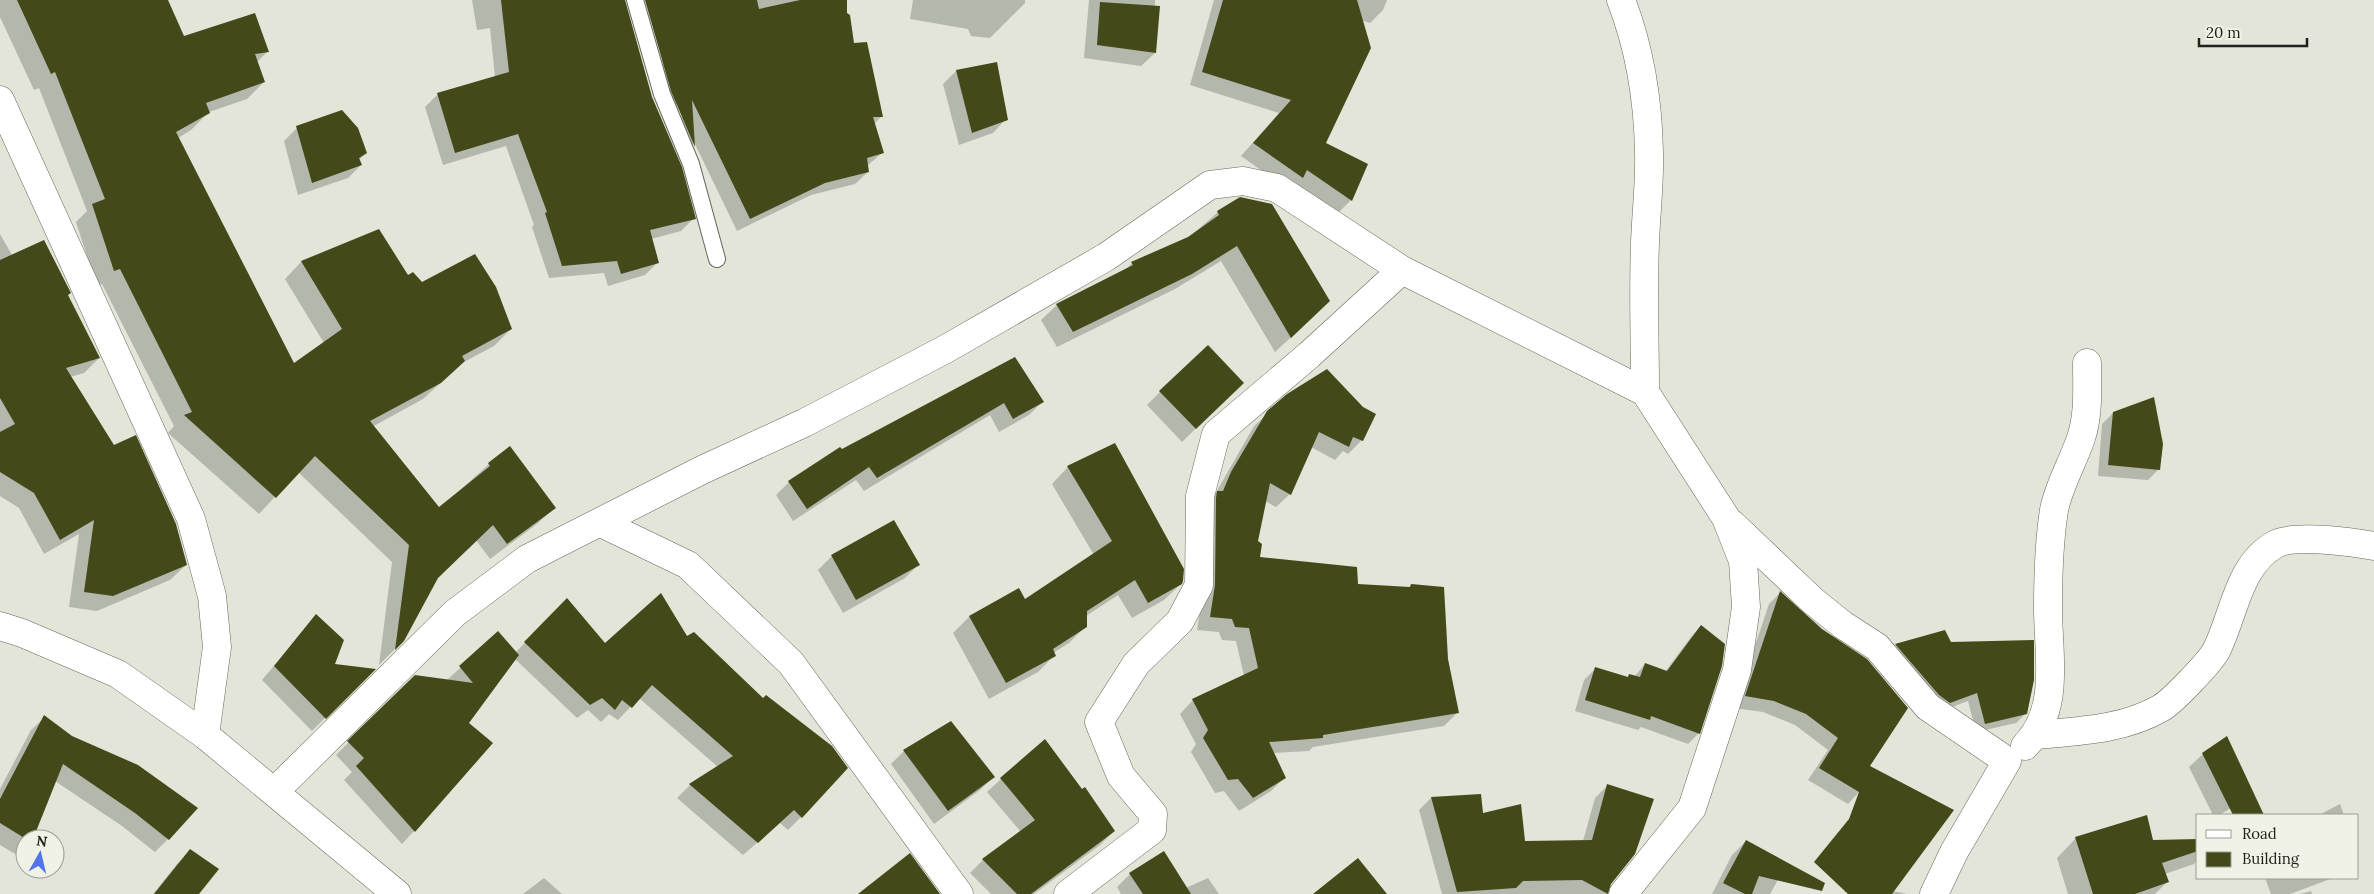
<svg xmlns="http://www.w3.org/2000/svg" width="2374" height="894" font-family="Lora,serif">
<rect width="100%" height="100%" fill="#e2e5d7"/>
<g fill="#0003" fill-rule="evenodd">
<path d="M 0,0 L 167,0 L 183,38 L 268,51 L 257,62 L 264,82 L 247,99 L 209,112 L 191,130 L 178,138 L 293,365 L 324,343 L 285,279 L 301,262 L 378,230 L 408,277 L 511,329 L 494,346 L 462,363 L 423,399 L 372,427 L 439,509 L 489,464 L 554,508 L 537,524 L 490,559 L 476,540 L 436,579 L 403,641 L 379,665 L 392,562 L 298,472 L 259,514 L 168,433 L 174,426 L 102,284 L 97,287 L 76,222 L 87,211 L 39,88 L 34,90 L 0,17 Z"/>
<path d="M 472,0 L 625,0 L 651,97 L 694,218 L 681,231 L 651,239 L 658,262 L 645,275 L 608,286 L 604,273 L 549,278 L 532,227 L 534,225 L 506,146 L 443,165 L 425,107 L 438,94 L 495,77 L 490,28 L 477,30 Z"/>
<path d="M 658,0 L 846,0 L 846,14 L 853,44 L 882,116 L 874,124 L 883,152 L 867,166 L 868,172 L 855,184 L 811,195 L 737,231 L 693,140 L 693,146 L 682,158 L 662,110 L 673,99 L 664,80 ZM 678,103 L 684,117 L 681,118 L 676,105 Z"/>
<path d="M 913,0 L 1025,0 L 1025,3 L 990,38 L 971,36 L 968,29 L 910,19 Z"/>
<path d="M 1089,0 L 1155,0 L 1155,6 L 1158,13 L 1155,53 L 1141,66 L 1084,58 Z"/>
<path d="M 1214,0 L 1387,0 L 1383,10 L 1370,23 L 1361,20 L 1324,143 L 1351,200 L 1338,213 L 1289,190 L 1241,156 L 1279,113 L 1190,85 Z"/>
<path d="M 996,64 L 1006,119 L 993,133 L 959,145 L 943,84 L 956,71 Z"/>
<path d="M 297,128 L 366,153 L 359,160 L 361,165 L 348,178 L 298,195 L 284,141 Z"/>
<path d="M 1218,212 L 1313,317 L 1275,352 L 1221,261 L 1175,289 L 1057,347 L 1041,320 L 1057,305 L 1125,270 L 1132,263 L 1188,238 Z"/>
<path d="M 0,234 L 12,255 L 0,268 Z"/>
<path d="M 0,288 L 67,295 L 99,358 L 84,373 L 70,377 L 186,565 L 170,580 L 97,611 L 69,607 L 79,534 L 44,554 L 19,508 L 0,496 Z"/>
<path d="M 1014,359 L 1042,402 L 1029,415 L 999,432 L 990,415 L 864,491 L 856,480 L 793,521 L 776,495 L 789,482 L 842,451 Z"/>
<path d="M 1160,392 L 1229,396 L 1182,442 L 1147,405 Z"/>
<path d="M 1288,395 L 1362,440 L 1348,454 L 1343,451 L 1335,460 L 1311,447 L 1290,494 L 1276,507 L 1265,501 L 1257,542 L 1259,558 L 1357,585 L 1408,588 L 1411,585 L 1447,659 L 1457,713 L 1444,726 L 1313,747 L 1309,751 L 1273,753 L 1285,777 L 1271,791 L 1239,811 L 1224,791 L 1215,793 L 1191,752 L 1196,744 L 1180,714 L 1193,700 L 1244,676 L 1236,641 L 1222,640 L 1219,632 L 1197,630 L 1202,599 L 1205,505 L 1214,496 L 1254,426 Z"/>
<path d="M 2113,413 L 2159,469 L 2148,480 L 2098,476 L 2102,424 Z"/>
<path d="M 1068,467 L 1181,584 L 1164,600 L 1132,618 L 1118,595 L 1086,616 L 1086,626 L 1069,643 L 1053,653 L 1055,655 L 1038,672 L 989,699 L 953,633 L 969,617 L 1019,590 L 1024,601 L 1094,555 L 1052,484 Z"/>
<path d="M 894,521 L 918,565 L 905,578 L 843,613 L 818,570 L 832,556 Z"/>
<path d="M 1780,593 L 1867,767 L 1859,792 L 1848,804 L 1808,780 L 1828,750 L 1795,725 L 1763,712 L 1734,708 L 1769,604 Z"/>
<path d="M 661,595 L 801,817 L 788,830 L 780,823 L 743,855 L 677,798 L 690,785 L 718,767 L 639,698 L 618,720 L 609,714 L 601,722 L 588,710 L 577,718 L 515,659 L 467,723 L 414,831 L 402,844 L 344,780 L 352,772 L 336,755 L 415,676 L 446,681 L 498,633 L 515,653 L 554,613 L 605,645 Z"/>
<path d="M 316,616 L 333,665 L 373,670 L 312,731 L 262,680 Z"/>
<path d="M 1701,626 L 1699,733 L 1688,744 L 1641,727 L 1638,730 L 1575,711 L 1584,680 L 1595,669 L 1627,678 L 1634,677 L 1645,664 L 1665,672 L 1691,637 Z"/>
<path d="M 1944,632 L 1950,644 L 2026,713 L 2016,723 L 1976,732 L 1968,701 L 1939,712 L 1887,655 L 1896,645 Z"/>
<path d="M 45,717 L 168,839 L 155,852 L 122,826 L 55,781 L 32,839 L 25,839 L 25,847 L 17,855 L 0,845 L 0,789 L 31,730 Z"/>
<path d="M 951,722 L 993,777 L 980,790 L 934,824 L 891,764 L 904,751 Z"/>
<path d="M 2203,754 L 2238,804 L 2219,815 L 2213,815 L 2189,767 Z"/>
<path d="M 1001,779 L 1114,831 L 1100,845 L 1034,894 L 991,894 L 970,873 L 983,860 L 1021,832 L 987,792 Z"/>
<path d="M 1607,786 L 1610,884 L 1607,894 L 1442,894 L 1419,810 L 1431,798 L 1482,815 L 1524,843 L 1583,841 L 1595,798 Z"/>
<path d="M 2340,804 L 2344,815 L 2319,815 Z"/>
<path d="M 2076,838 L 2152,842 L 2198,841 L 2198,860 L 2194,864 L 2165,874 L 2168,881 L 2155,894 L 2068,894 L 2057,858 Z"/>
<path d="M 1746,841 L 1787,864 L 1770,894 L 1712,894 L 1732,855 Z"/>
<path d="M 190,851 L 197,894 L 153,894 L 177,864 Z"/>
<path d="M 1130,874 L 1186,888 L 1208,878 L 1219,894 L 1121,894 L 1117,887 Z"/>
<path d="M 544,878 L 562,894 L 523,894 Z"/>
<path d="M 2265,878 L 2333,878 L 2290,894 L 2271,894 Z"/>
<path d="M 1893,891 L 1907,894 L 1869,894 Z"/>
<path d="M 2311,891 L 2312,894 L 2300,894 Z"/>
</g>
<g fill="#434919">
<path d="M 17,0 L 168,0 L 184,36 L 255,13 L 269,52 L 255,54 L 265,82 L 206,103 L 210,113 L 176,132 L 294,363 L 342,329 L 301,261 L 379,229 L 408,275 L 413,272 L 422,282 L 475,254 L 496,287 L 512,329 L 462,356 L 465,361 L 441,383 L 370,421 L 439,507 L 490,466 L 488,463 L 510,446 L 556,508 L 507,544 L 493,525 L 438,578 L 404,641 L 395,650 L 409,545 L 315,456 L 276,498 L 184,415 L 192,412 L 120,269 L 114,271 L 92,204 L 105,199 L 55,72 L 51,74 Z"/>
<path d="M 501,0 L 625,0 L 652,97 L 682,167 L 696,219 L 650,230 L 659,263 L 621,274 L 617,261 L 562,266 L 545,213 L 547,212 L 518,134 L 455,153 L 437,93 L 509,72 Z"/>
<path d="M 645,0 L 757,0 L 759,9 L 800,0 L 847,0 L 847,13 L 850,15 L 854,43 L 867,42 L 883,117 L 873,117 L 884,153 L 867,158 L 869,172 L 825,183 L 750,219 L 692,100 L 695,147 L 671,91 Z"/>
<path d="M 1223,0 L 1357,0 L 1371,48 L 1326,143 L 1368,164 L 1352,201 L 1307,170 L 1303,178 L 1253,143 L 1291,100 L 1202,72 Z"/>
<path d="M 1100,2 L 1160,6 L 1156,53 L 1097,45 Z"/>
<path d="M 997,62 L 1008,120 L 972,133 L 956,70 Z"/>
<path d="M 342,110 L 358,128 L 367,153 L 359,158 L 362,165 L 312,183 L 296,126 Z"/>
<path d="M 1240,197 L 1272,204 L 1330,301 L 1291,338 L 1237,246 L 1192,274 L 1073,332 L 1056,304 L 1133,265 L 1131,262 L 1188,237 L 1219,215 L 1217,211 Z"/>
<path d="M 44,240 L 71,293 L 68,295 L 100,358 L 66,368 L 114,445 L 136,435 L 176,524 L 187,565 L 113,596 L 84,592 L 94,520 L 60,540 L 34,493 L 0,472 L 0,432 L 15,424 L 0,398 L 0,260 Z"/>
<path d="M 1208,345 L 1244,383 L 1196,429 L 1159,391 Z"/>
<path d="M 1015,357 L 1044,402 L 1013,419 L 1004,403 L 877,478 L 869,467 L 807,509 L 788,481 L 840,447 L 842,449 Z"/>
<path d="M 1327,369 L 1363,407 L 1376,414 L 1363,441 L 1353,437 L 1349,447 L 1319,432 L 1291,495 L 1270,483 L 1258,541 L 1262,544 L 1260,557 L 1357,567 L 1358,584 L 1410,587 L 1411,584 L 1444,587 L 1448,659 L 1459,713 L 1323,735 L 1323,738 L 1269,742 L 1286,778 L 1253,798 L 1238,779 L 1228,780 L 1203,738 L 1208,730 L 1192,699 L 1258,668 L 1249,628 L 1235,627 L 1232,619 L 1210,617 L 1215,585 L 1216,498 L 1217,491 L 1223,491 L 1231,472 L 1267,411 L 1287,394 Z"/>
<path d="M 2154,397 L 2163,444 L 2160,470 L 2108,465 L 2113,412 Z"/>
<path d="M 1115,443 L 1184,569 L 1183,581 L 1182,584 L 1148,603 L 1135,580 L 1087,611 L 1087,627 L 1053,649 L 1056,656 L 1006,683 L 969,616 L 1019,588 L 1025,599 L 1112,541 L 1067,466 Z"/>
<path d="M 894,520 L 920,565 L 856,600 L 831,555 Z"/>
<path d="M 1780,591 L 1822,629 L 1867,659 L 1908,708 L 1870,766 L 1954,810 L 1892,894 L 1848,894 L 1814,862 L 1849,819 L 1859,792 L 1819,768 L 1838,738 L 1806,714 L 1774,701 L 1745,696 Z"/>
<path d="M 661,593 L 687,636 L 694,632 L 763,698 L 766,695 L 832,746 L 848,768 L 802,818 L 794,810 L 758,843 L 689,784 L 733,756 L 652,685 L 632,708 L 622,700 L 615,710 L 602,698 L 590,705 L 524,642 L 567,598 L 605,643 Z"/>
<path d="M 316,614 L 344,640 L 335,664 L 376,669 L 326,719 L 274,666 Z"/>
<path d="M 1701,625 L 1725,644 L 1722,666 L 1700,734 L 1651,716 L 1650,720 L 1585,700 L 1595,667 L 1628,677 L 1629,674 L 1640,677 L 1645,663 L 1667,671 Z"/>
<path d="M 1945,630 L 1951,642 L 2034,640 L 2034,680 L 2027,714 L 1985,724 L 1977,693 L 1950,703 L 1939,695 L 1895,644 Z"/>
<path d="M 498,631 L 519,655 L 469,723 L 493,743 L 415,832 L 356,766 L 364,758 L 347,741 L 415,675 L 473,683 L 459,666 Z"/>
<path d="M 44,715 L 72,736 L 138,765 L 198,808 L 169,840 L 135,813 L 63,764 L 33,839 L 26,839 L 0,823 L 0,799 Z"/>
<path d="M 951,721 L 995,777 L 948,811 L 903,750 Z"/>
<path d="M 2227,736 L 2264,815 L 2233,815 L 2202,753 Z"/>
<path d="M 1045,739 L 1082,789 L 1085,787 L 1115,831 L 1031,894 L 1017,894 L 982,859 L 1035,820 L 1000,778 Z"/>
<path d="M 1607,784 L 1654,799 L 1635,854 L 1611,884 L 1608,894 L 1582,880 L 1523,881 L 1516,888 L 1457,892 L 1431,797 L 1481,794 L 1483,813 L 1521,804 L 1525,841 L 1592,840 Z"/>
<path d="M 2147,815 L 2153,840 L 2198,839 L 2198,851 L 2162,863 L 2169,882 L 2135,894 L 2093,894 L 2075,837 Z"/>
<path d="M 1746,840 L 1825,883 L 1822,891 L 1759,876 L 1752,894 L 1745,894 L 1723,883 Z"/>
<path d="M 190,849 L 219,869 L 199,894 L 154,894 Z"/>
<path d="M 1164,851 L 1191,894 L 1143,894 L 1129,873 Z"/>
<path d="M 910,853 L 940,894 L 858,894 Z"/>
<path d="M 1358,858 L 1387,894 L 1313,894 Z"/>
</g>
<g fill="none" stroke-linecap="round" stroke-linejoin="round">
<defs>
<path id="lane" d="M 635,0 L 662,94 L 691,164 L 717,259"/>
<g id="street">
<path d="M 1621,0 C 1640,49 1648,100 1649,152 C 1650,183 1646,213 1645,243 C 1643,293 1645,342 1645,392"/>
<path d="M 0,100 L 191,519 L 212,596 L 217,647 L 205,735"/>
<path d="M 601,523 L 688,565 L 791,663 L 959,894"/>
<path d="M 1732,524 L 1813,601 L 1843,625 L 1877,647 L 1928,707 L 2007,761 L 1954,852 L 1934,894"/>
<path d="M 2036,735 C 2078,731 2123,730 2161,708 C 2173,701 2209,663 2216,651 C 2234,616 2238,564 2276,544 C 2296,534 2352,542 2374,546"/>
<path d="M 2025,746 C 2061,709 2048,655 2048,608 C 2048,576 2049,542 2054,510 C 2059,485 2073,462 2081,438 C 2089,414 2087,388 2087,363"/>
<path d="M 275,791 L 455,613 L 527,559 L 702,470 L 804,423 L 944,350 L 1106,257 L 1210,185 L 1243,181 L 1277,188 L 1402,270 L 1645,392 L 1726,518 L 1743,561 L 1746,607 L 1737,670 L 1692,808 L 1623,894"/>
<path d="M 1068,894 L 1152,830 L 1153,814 L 1121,776 L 1099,722 L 1136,664 L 1180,621 L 1199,585 L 1200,496 L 1216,434 L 1309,355 L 1402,270"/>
</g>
<path id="secondary" d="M 0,626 L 22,633 L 118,674 L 205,735 L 397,894"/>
</defs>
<use href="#lane" stroke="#67695d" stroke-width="18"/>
<use href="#street" stroke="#67695d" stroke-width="29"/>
<use href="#secondary" stroke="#67695d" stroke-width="29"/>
<use href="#lane" stroke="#fff" stroke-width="16"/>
<use href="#street" stroke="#fff" stroke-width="28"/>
<use href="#secondary" stroke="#fff" stroke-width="28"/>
</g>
<rect x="2196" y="814" width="162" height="65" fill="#eff2e4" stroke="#9c9e94"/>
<rect x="2206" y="830" width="25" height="8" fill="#ffffff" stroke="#9c9e94"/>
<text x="2242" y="839" font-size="15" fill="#1f201b">Road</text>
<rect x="2206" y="852" width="25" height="15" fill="#434919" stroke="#9c9e94"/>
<text x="2242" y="864" font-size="15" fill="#1f201b">Building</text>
<g transform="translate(40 854) rotate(8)"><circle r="24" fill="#eff2e4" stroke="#9c9e94"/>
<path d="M0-4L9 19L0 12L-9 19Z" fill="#5375e9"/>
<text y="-8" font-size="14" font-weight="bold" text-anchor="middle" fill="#1f201b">N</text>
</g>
<path d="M2199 38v8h108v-8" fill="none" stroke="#1f201b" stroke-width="2.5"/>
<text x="2206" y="38" font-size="15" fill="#1f201b" stroke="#eff2e4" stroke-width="4" paint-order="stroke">20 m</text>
</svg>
